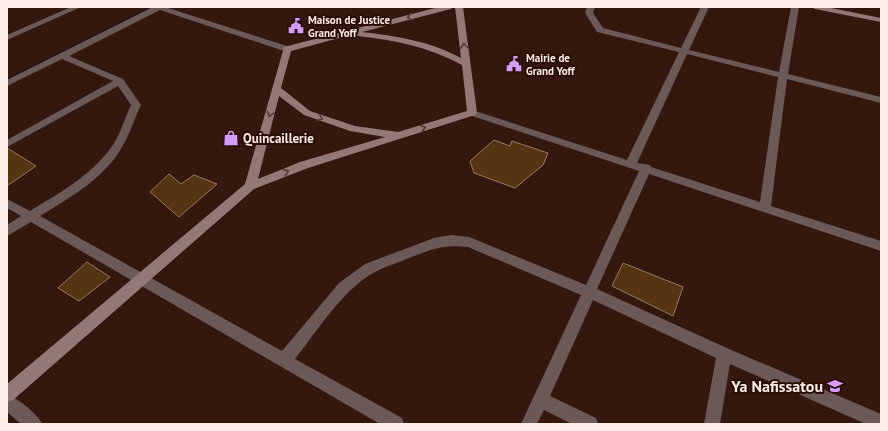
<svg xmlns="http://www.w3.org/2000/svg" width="888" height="431" font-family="'PT Sans',sans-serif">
<rect width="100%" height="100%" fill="#34170d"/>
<g fill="#543411" stroke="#967a61">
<path d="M 494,140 L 510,146 L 512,141 L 548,153 L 543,165 L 515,188 L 474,173 L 470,161 Z"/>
<path d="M 7,148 L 36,166 L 7,186 Z"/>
<path d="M 169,174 L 181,184 L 194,175 L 217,184 L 179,217 L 150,192 Z"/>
<path d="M 87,262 L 110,277 L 79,301 L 58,288 Z"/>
<path d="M 623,263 L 683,287 L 673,316 L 612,286 Z"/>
</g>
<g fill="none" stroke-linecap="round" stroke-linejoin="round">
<g fill="#6a5957" fill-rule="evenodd">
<path d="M 71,7 L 81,7 L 7,40 L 7,35 Z"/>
<path d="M 153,7 L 165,7 L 290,47 L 291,49 L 287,52 L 284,51 L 160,10 L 69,56 L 123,79 L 141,105 C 134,119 130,134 122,147 C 105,178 69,198 40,216 L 282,351 L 339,283 L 365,264 L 434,238 L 451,235 L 469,237 L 586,285 L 639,171 L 469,115 L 467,113 L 472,110 L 475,111 L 627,160 L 679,52 L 597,32 L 585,13 L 587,7 L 595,7 L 593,13 L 603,28 L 681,48 L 701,7 L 709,7 L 689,50 L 779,72 L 791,7 L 799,7 L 788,74 L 881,97 L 881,103 L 787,79 L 771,206 L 881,241 L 881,251 L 649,174 L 597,289 L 729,349 L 881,414 L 881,424 L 866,424 L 730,364 L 720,424 L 704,424 L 716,358 L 593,300 L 550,396 L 596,418 L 598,424 L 572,424 L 544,410 L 537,424 L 521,424 L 581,295 L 468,247 C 443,244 432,249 409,258 C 398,263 386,266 375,272 C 344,288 317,331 295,359 L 402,418 L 404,424 L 380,424 L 31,222 L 7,236 L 7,225 L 21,216 L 7,208 L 7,199 L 30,211 C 58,194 90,176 110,149 C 120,137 124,119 131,105 L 118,86 L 7,147 L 7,140 L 113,81 L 62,59 L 7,86 L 7,80 ZM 687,54 L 778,77 L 760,202 L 651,167 L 650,165 L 637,163 Z"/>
<path d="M 7,394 C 17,398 38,414 42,424 L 21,424 L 7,412 Z"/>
</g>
<g fill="#937976" fill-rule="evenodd">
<path d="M 439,7 L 452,7 L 451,9 L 362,32 C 396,36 430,41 461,58 L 455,7 L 463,7 L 477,113 L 475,115 L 308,168 L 254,189 L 13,400 L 7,402 L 7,384 L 245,184 L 284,47 ZM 354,34 L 358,36 C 395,40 429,47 462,65 L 467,111 L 398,132 L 355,126 L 310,111 L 281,88 L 291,51 ZM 279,96 L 304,115 L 350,131 L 385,137 L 300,162 L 258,179 Z"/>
<path d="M 811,7 L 826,7 L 881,18 L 881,22 L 815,9 Z"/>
</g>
</g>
<defs><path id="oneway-chevron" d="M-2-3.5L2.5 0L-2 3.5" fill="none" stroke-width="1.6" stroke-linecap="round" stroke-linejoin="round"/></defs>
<g stroke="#543932">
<use href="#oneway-chevron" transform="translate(410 17) rotate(165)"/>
<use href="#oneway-chevron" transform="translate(464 46) rotate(-97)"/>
<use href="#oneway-chevron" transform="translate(270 114) rotate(104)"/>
<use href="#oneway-chevron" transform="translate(320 118) rotate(19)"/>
<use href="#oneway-chevron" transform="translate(423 128) rotate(-17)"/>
<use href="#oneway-chevron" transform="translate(286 172) rotate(-21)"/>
</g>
<defs>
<symbol id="civic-bare" viewBox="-9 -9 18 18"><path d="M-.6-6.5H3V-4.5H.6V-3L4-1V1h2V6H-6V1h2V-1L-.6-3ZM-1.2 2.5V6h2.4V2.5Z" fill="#d39cfd" stroke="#2a0e05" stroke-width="2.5" paint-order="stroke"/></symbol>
<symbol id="shop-bare" viewBox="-9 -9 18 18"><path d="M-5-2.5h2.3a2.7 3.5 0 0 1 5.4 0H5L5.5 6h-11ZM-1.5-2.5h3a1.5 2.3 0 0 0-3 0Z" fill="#d39cfd" stroke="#2a0e05" stroke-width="2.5" paint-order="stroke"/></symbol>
<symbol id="school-bare" viewBox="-9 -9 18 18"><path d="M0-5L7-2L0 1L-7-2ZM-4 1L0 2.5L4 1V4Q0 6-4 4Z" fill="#d39cfd" stroke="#2a0e05" stroke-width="2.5" paint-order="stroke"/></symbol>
</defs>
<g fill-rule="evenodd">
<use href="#civic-bare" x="285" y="15" width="22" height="22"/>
<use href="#civic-bare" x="503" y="53" width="22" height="22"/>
<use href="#shop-bare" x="220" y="127" width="22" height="22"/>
<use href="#school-bare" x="824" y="375" width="22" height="22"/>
</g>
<g text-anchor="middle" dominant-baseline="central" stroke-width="4" stroke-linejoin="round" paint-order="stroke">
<g font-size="11" font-weight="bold" fill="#feede7" stroke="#2a0e05" text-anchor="start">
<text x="308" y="20">Maison de Justice<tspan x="308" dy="13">Grand Yoff</tspan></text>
<text x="526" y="58">Mairie de<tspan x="526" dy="13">Grand Yoff</tspan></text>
</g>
<g font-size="13" font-weight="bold" fill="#feede7" stroke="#2a0e05" text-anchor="start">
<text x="243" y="138">Quincaillerie</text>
</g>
<g font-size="16" font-weight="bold" fill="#feede7" stroke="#2a0e05" text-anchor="end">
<text x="823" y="386">Ya Nafissatou</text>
</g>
</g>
<rect width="888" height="431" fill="none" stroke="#feede7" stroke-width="16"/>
</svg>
